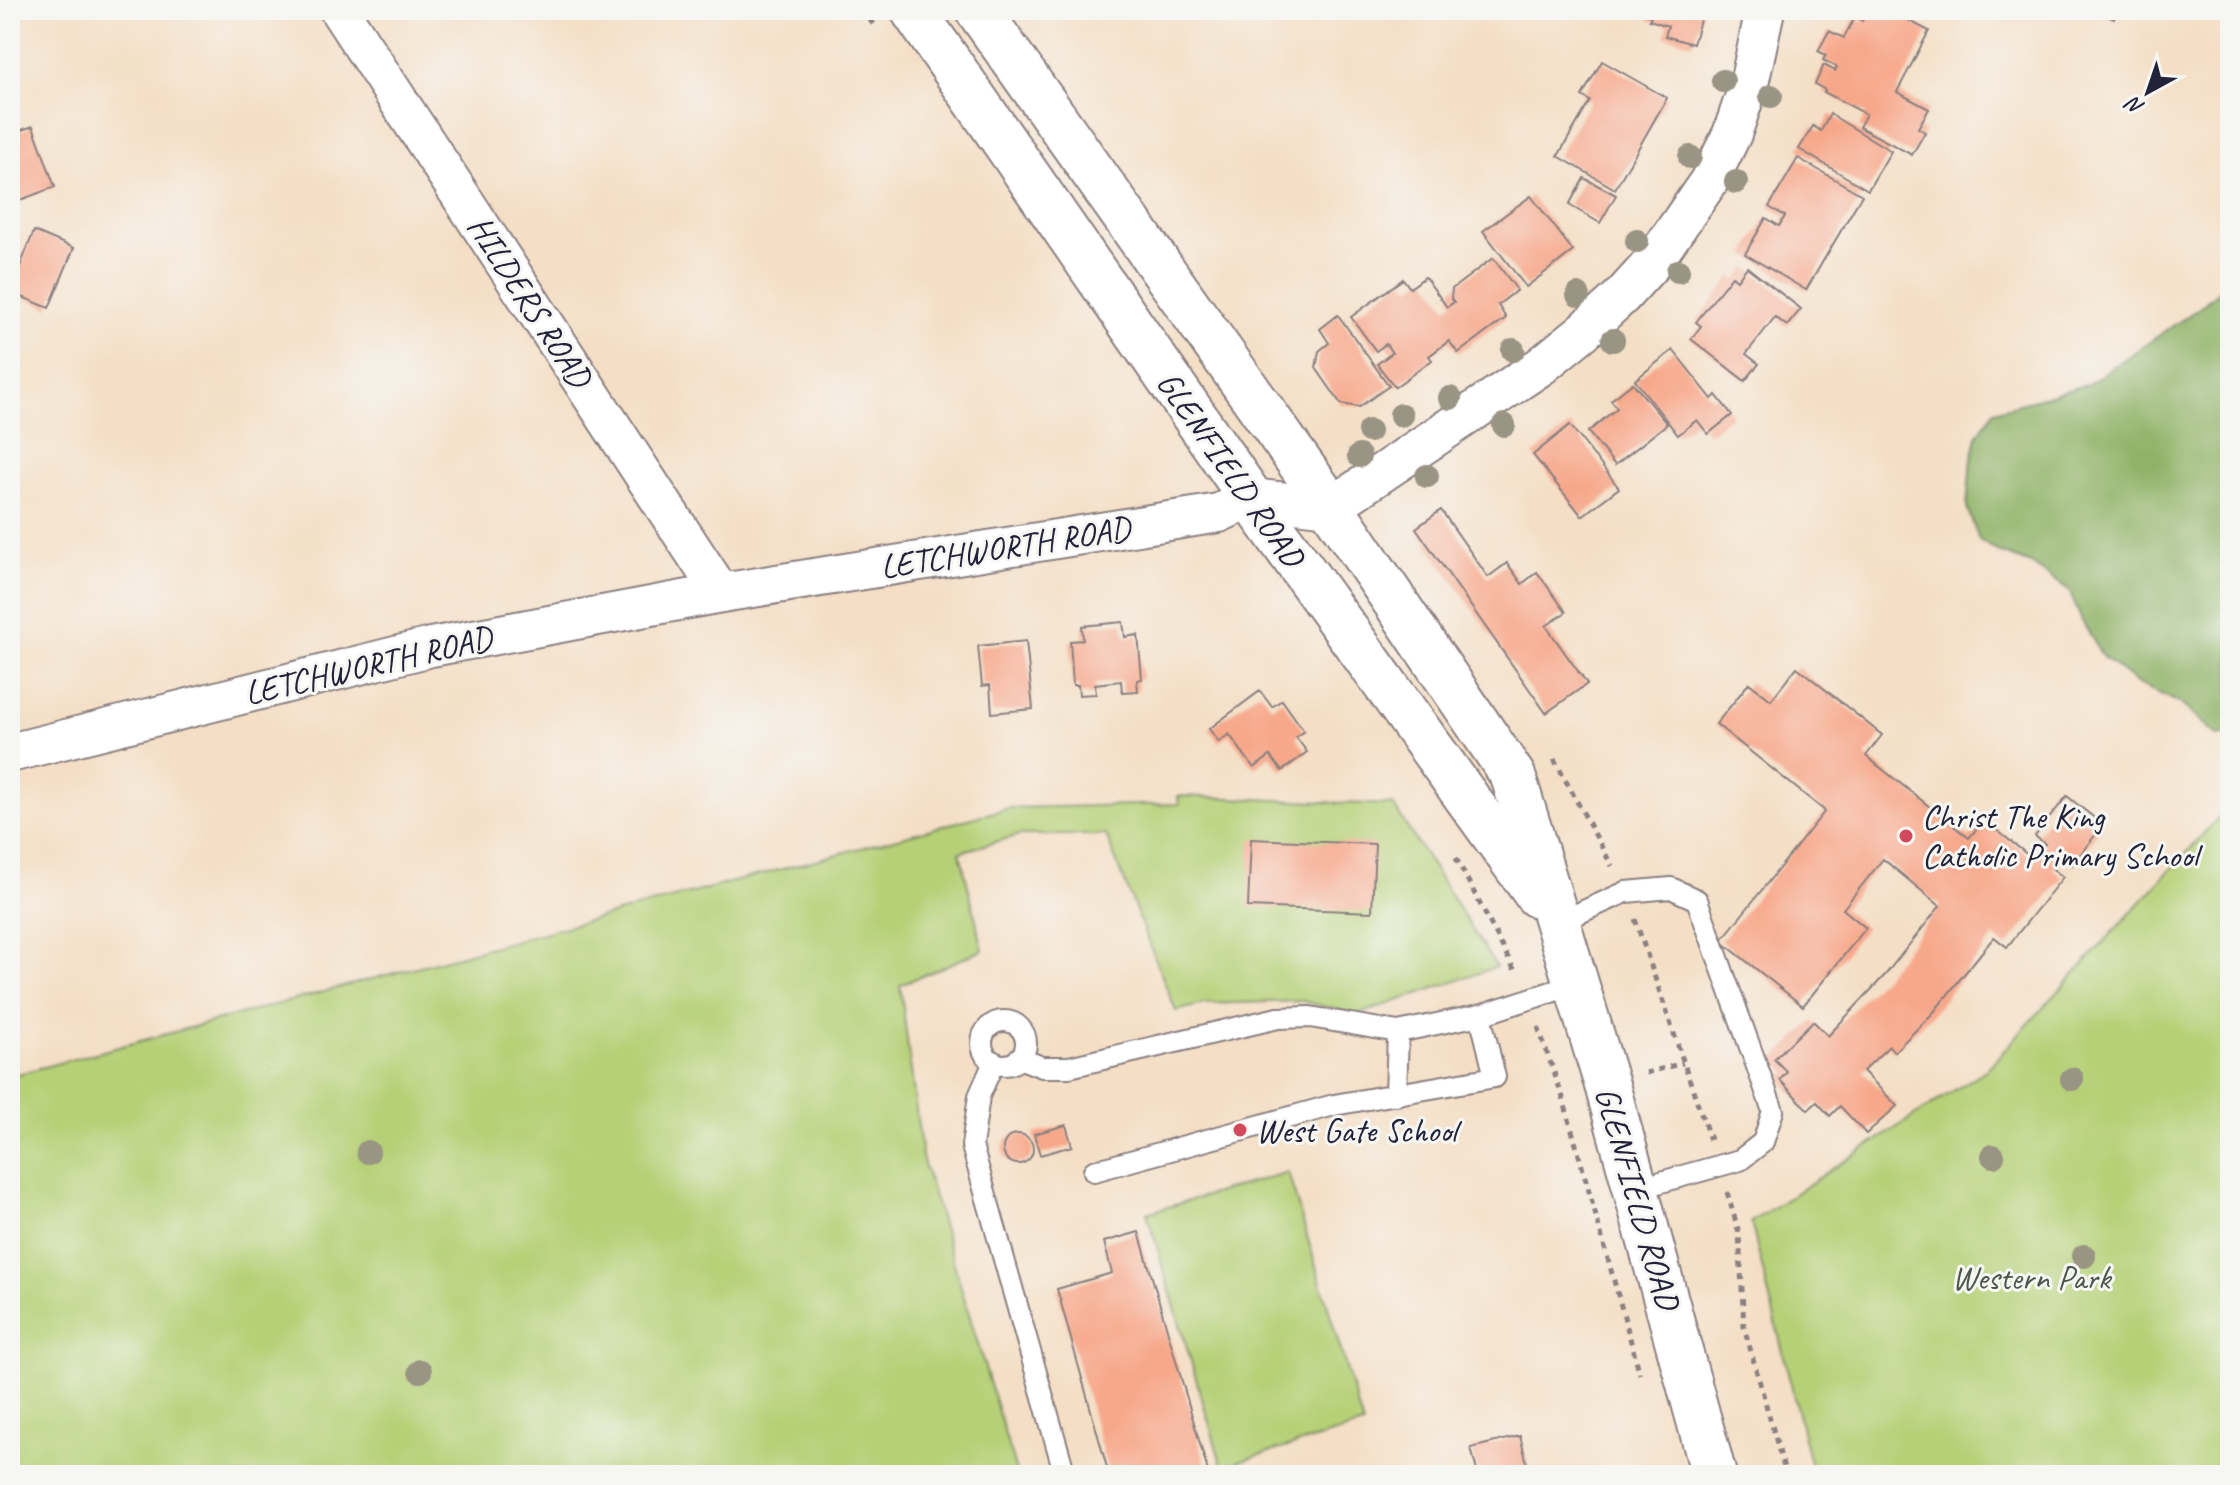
<svg xmlns="http://www.w3.org/2000/svg" width="2240" height="1485" font-family="Caveat,sans-serif">
<rect width="100%" height="100%" fill="#f6f6f2"/>
<filter id="ink" filterUnits="userSpaceOnUse"><feTurbulence type="fractalNoise" baseFrequency=".0125" numOctaves="2"/><feDisplacementMap in="SourceGraphic" scale="16" xChannelSelector="R" yChannelSelector="G"/><feConvolveMatrix kernelMatrix="1 2 1 2 8 2 1 2 1" color-interpolation-filters="sRGB"/></filter>
<filter id="wash" filterUnits="userSpaceOnUse"><feTurbulence type="fractalNoise" baseFrequency=".006" numOctaves="4" result="noise"/><feDisplacementMap in="SourceGraphic" scale="32" xChannelSelector="R" yChannelSelector="G"/><feGaussianBlur stdDeviation="1.8" result="paint"/><feColorMatrix in="noise" values="0 0 0 0 0 0 0 0 0 0 0 0 0 0 0 0 0 1.4 0 .05"/><feComposite in="paint" operator="in"/></filter>
<g filter="url(#wash)">
<rect width="100%" height="100%" fill="#f4dfc6"/>
<g fill="#b5d076" stroke="#6c7958" stroke-width="2">
<path d="M 1178,796 L 1393,805 L 1496,967 L 1357,1015 L 1303,1001 L 1204,1004 L 1176,1011 L 1106,835 L 1020,835 L 960,852 L 983,950 L 900,985 L 922,1157 L 1017,1475 L 10,1475 L 10,1076 L 1009,808 L 1179,804 Z"/>
<path d="M 2230,805 L 2230,1475 L 1813,1475 L 1751,1222 L 1987,1069 Z"/>
<path d="M 1288,1172 L 1363,1425 L 1222,1466 L 1147,1213 Z"/>
</g>
<path fill="#90b267" stroke="#596a51" stroke-width="2" d="M 2230,281 L 2230,734 L 2217,736 L 2180,703 L 2138,684 L 2103,657 L 2082,621 L 2069,590 L 2031,564 L 2001,553 L 1979,540 L 1967,508 L 1970,470 L 1977,436 L 1994,411 L 2088,384 L 2199,308 Z"/>
<g id="blocks">
<g fill="#f7a88b">
<path d="M 1633,10 L 1703,10 L 1693,44 L 1665,36 L 1668,26 L 1649,20 L 1651,16 Z"/>
<path d="M 1868,10 L 1889,10 L 1929,31 L 1897,92 L 1929,109 L 1918,128 L 1925,132 L 1912,155 L 1859,127 L 1866,114 L 1824,92 L 1825,90 L 1815,84 L 1824,65 L 1835,71 L 1837,67 L 1823,60 L 1826,55 L 1818,51 L 1829,31 L 1844,38 L 1855,17 L 1862,21 Z"/>
<path d="M 2094,10 L 2117,10 L 2114,19 Z"/>
<path d="M 1602,61 L 1667,98 L 1615,189 L 1558,156 L 1590,101 L 1582,96 Z"/>
<path d="M 1830,114 L 1891,151 L 1868,190 L 1799,149 L 1813,126 L 1821,131 Z"/>
<path d="M 33,126 L 55,187 L 15,202 L 10,189 L 10,134 Z"/>
<path d="M 1798,158 L 1862,195 L 1806,290 L 1745,254 L 1766,218 L 1779,226 L 1785,216 L 1769,207 Z"/>
<path d="M 1584,178 L 1616,195 L 1600,223 L 1569,205 Z"/>
<path d="M 1531,196 L 1573,251 L 1526,287 L 1483,231 Z"/>
<path d="M 34,231 L 74,248 L 49,308 L 10,292 Z"/>
<path d="M 1493,258 L 1517,290 L 1498,305 L 1506,318 L 1458,353 L 1449,341 L 1429,356 L 1432,360 L 1395,387 L 1377,364 L 1392,353 L 1386,344 L 1376,351 L 1351,317 L 1403,279 L 1410,288 L 1425,277 L 1447,307 L 1454,302 L 1451,298 L 1452,289 Z"/>
<path d="M 1747,267 L 1801,309 L 1787,326 L 1775,317 L 1761,335 L 1746,354 L 1759,364 L 1745,381 L 1691,339 L 1701,326 L 1696,322 L 1732,276 L 1737,280 Z"/>
<path d="M 1338,315 L 1389,386 L 1359,407 L 1341,404 L 1316,368 L 1319,351 L 1329,343 L 1320,329 Z"/>
<path d="M 1673,350 L 1712,399 L 1716,395 L 1732,415 L 1708,434 L 1697,420 L 1678,435 L 1635,380 Z"/>
<path d="M 1633,383 L 1667,424 L 1615,465 L 1588,432 L 1617,408 L 1611,400 Z"/>
<path d="M 1570,425 L 1619,488 L 1582,516 L 1533,455 Z"/>
<path d="M 1441,510 L 1488,577 L 1507,563 L 1522,584 L 1537,572 L 1566,612 L 1546,626 L 1587,684 L 1546,713 L 1416,528 Z"/>
<path d="M 1123,622 L 1125,637 L 1138,635 L 1142,679 L 1137,680 L 1138,691 L 1122,692 L 1121,681 L 1095,684 L 1096,694 L 1079,695 L 1078,685 L 1073,685 L 1070,641 L 1083,640 L 1082,626 Z"/>
<path d="M 1026,641 L 1033,709 L 992,713 L 990,685 L 982,686 L 978,646 Z"/>
<path d="M 1797,667 L 1882,735 L 1866,756 L 1969,838 L 1984,820 L 2033,859 L 2045,844 L 2035,836 L 2067,796 L 2103,825 L 2072,865 L 2063,857 L 2053,869 L 2063,877 L 2007,947 L 1994,937 L 1933,1013 L 1894,1052 L 1889,1046 L 1863,1071 L 1897,1106 L 1866,1134 L 1840,1106 L 1830,1116 L 1817,1102 L 1808,1110 L 1780,1080 L 1787,1072 L 1774,1059 L 1813,1021 L 1828,1036 L 1885,975 L 1940,906 L 1883,859 L 1843,909 L 1866,928 L 1803,1006 L 1721,941 L 1825,811 L 1716,724 L 1749,683 L 1771,700 Z"/>
<path d="M 1260,691 L 1272,707 L 1282,700 L 1304,731 L 1296,737 L 1307,752 L 1282,771 L 1270,756 L 1254,768 L 1229,734 L 1219,742 L 1209,729 Z"/>
<path d="M 1251,839 L 1375,844 L 1372,912 L 1248,907 Z"/>
<path d="M 1066,1125 L 1072,1146 L 1040,1155 L 1034,1134 Z"/>
<circle cx="1018" cy="1149" r="15"/>
<path d="M 1139,1232 L 1209,1475 L 1109,1475 L 1057,1289 L 1112,1273 L 1104,1242 Z"/>
<path d="M 1520,1436 L 1530,1475 L 1478,1475 L 1471,1448 Z"/>
</g>
</g>
</g>
<g filter="url(#ink)">
<use href="#blocks" fill-opacity="0" stroke="#8b8080" stroke-width="2"/>
<g fill="none" stroke-linecap="round" stroke-linejoin="round">
<defs>
<g id="service">
<path d="M 1557,923 L 1626,892 L 1671,888 L 1697,900 L 1773,1111 L 1763,1142 L 1740,1160 L 1636,1189"/>
<circle cx="1004" cy="1043" r="22"/>
<path d="M 1019,1058 L 1042,1067 L 1069,1067 L 1278,1018 L 1310,1017 L 1398,1032 L 1480,1015 L 1576,984"/>
<path d="M 994,1062 L 979,1096 L 972,1146 L 1065,1475"/>
<path d="M 1396,1095 L 1398,1032"/>
<path d="M 1094,1171 L 1334,1105 L 1495,1077 L 1480,1015"/>
</g>
<g id="minor">
<path d="M 339,10 L 721,593"/>
<path d="M 10,753 L 431,647 L 721,593 L 1219,513 L 1251,498 L 1331,507 L 1541,366 L 1584,331 L 1622,296 L 1653,262 L 1709,181 L 1732,134 L 1749,84 L 1765,10"/>
</g>
<g id="tertiary">
<path d="M 913,10 L 1251,498 L 1537,895"/>
<path d="M 978,10 L 1331,507 L 1513,776 L 1607,1085 L 1714,1475"/>
</g>
</defs>
<use href="#service" stroke="#8b8080" stroke-width="24"/>
<use href="#minor" stroke="#8b8080" stroke-width="42"/>
<use href="#tertiary" stroke="#8b8080" stroke-width="48"/>
<g stroke="#8b8080" stroke-width="5" stroke-dasharray="6 6" stroke-linecap="butt">
<path d="M 863,10 L 873,24"/>
<path d="M 1554,759 L 1612,866"/>
<path d="M 1456,858 L 1516,973"/>
<path d="M 1635,919 L 1710,1140"/>
<path d="M 1538,1027 L 1563,1098 L 1640,1374"/>
<path d="M 1646,1073 L 1683,1063"/>
<path d="M 1727,1192 L 1739,1233 L 1744,1327 L 1786,1475"/>
</g>
<use href="#service" stroke="#fff" stroke-width="20"/>
<use href="#minor" stroke="#fff" stroke-width="38"/>
<use href="#tertiary" stroke="#fff" stroke-width="44"/>
</g>
<g fill="#999483">
<circle cx="1723" cy="81" r="12"/>
<circle cx="1771" cy="96" r="12"/>
<circle cx="1690" cy="157" r="12"/>
<circle cx="1736" cy="182" r="12"/>
<circle cx="1637" cy="241" r="12"/>
<circle cx="1678" cy="271" r="12"/>
<circle cx="1578" cy="295" r="12"/>
<circle cx="1613" cy="340" r="12"/>
<circle cx="1513" cy="350" r="12"/>
<circle cx="1450" cy="398" r="12"/>
<circle cx="1401" cy="415" r="12"/>
<circle cx="1504" cy="425" r="12"/>
<circle cx="1369" cy="431" r="12"/>
<circle cx="1359" cy="456" r="12"/>
<circle cx="1427" cy="476" r="12"/>
<circle cx="2072" cy="1079" r="12"/>
<circle cx="368" cy="1152" r="12"/>
<circle cx="1993" cy="1156" r="12"/>
<circle cx="2084" cy="1256" r="12"/>
<circle cx="420" cy="1371" r="12"/>
</g>
</g>
<g fill="#d1495b" stroke="#f6f6f2" stroke-width="3">
<circle cx="1906" cy="836" r="8"/>
<circle cx="1240" cy="1130" r="8"/>
</g>
<g text-anchor="middle" dominant-baseline="central" stroke-width="6" stroke-linejoin="round" paint-order="stroke">
<g font-size="34" fill="#22223b" stroke="#f6f6f2">
<text transform="translate(530 301) rotate(57)">HILDERS ROAD</text>
<text transform="translate(1231 469) rotate(55)">GLENFIELD ROAD</text>
<text transform="translate(1005 547) rotate(-9)">LETCHWORTH ROAD</text>
<text transform="translate(368 665) rotate(-13)">LETCHWORTH ROAD</text>
<text transform="translate(1638 1198) rotate(74)">GLENFIELD ROAD</text>
</g>
<g font-size="34" fill="#22223b" stroke="#f6f6f2" text-anchor="start">
<text x="1922" y="816">Christ The King<tspan x="1922" dy="39">Catholic Primary School</tspan></text>
<text x="1256" y="1130">West Gate School</text>
</g>
<g font-size="34" fill="#4e564d" stroke="#f6f6f2">
<text x="2031" y="1277">Western Park</text>
</g>
</g>
<rect width="2240" height="1485" fill="none" stroke="#f6f6f2" stroke-width="40"/>
<g transform="translate(2148 92) rotate(220)" stroke="#f6f6f2" stroke-width="6" paint-order="stroke">
<path d="M0-6L14 30L0 20L-14 30Z" fill="#22223b"/>
<text y="-12" font-size="22" font-weight="bold" text-anchor="middle" fill="#22223b">N</text>
</g>
</svg>
